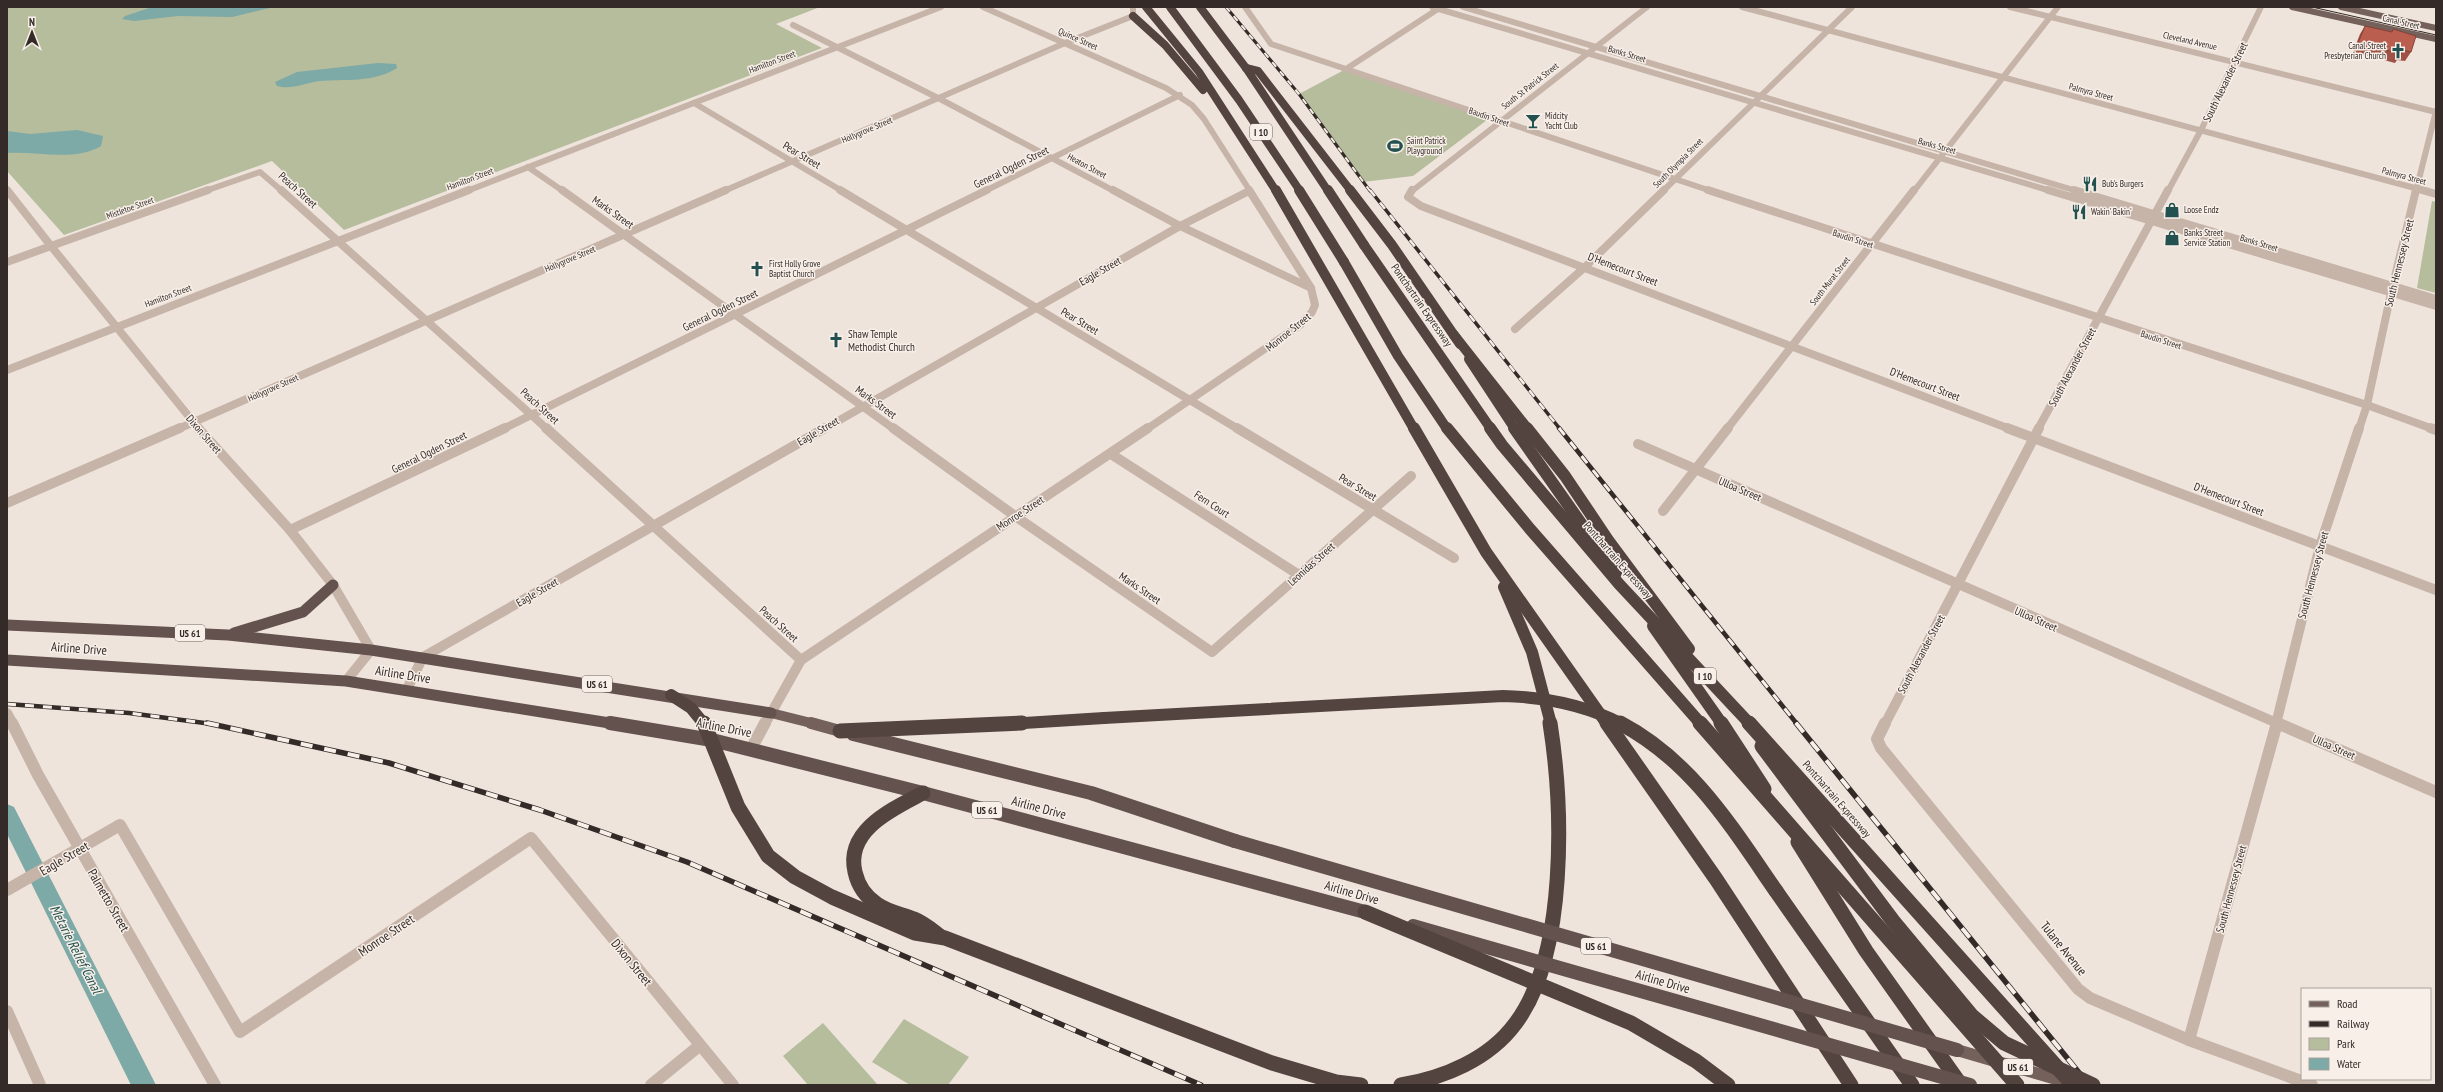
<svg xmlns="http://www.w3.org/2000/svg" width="2443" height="1092" font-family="'PT Sans Narrow',sans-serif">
	<rect width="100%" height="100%" fill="#efe4dc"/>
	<!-- green -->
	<g fill="#b5bd9d">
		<path d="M7 7H820L776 24 822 48 344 230 272 161 64 235 7 171Z"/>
		<path d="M1346 69 1491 117 1413 176 1363 182 1299 94Z"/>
		<path d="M2432 201 2436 202V293L2417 288Z"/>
		<path d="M904 1019 969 1057 948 1085H910L872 1062Z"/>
		<path d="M823 1023 878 1085H808L783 1056Z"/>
	</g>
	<!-- water -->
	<g fill="#7da9a7">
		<path d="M152 7H274L232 17 178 16 134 21 122 19 125 16Z"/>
		<path d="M378 63 396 64 397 68C374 83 345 79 319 81 304 83 292 90 277 86L275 82 297 72Z"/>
		<path d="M77 130 103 136 101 146C74 162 38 151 7 153V131L30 134Z"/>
	</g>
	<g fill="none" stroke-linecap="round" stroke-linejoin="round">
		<!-- canal -->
		<path fill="#7da9a7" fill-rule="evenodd" d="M7 804 14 807 156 1085H131L7 834Z"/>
		<!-- minor-far3 -->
		<g stroke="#c6b4a9" stroke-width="6">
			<path d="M983 7 1166 88 1192 105 1204 119 1250 191"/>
			<path d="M1245 7 1271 44 1711 191"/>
			<path d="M1432 7 2051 191"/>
			<path d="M1463 7 2077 191"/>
			<path d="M1742 7 2426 191"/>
			<path d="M2010 7 2436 112"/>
			<path d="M793 25 940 99 1114 191"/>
			<path d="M1346 69 1441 7"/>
			<path d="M694 103 842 191"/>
			<path d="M528 167 563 191"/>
			<path d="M7 190 8 191"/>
			<path d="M205 191 260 172 282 191"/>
			<path d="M467 191 941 7"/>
			<path d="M724 191 1065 43 1133 16"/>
			<path d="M985 191 1180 95"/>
			<path d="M1412 191 1647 7"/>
			<path d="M1663 191 1852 7"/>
			<path d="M1914 191 2058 7"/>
			<path d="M2168 191 2201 130 2261 7"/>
			<path d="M2416 191 2436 111"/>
		</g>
		<!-- minor-far2 -->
		<g stroke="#c6b4a9" stroke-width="8">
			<path d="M7 190 51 246 208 190"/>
			<path d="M281 190 547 429"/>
			<path d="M562 190 894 429"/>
			<path d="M840 190 1238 429"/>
			<path d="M1113 190 1180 226 1311 288"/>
			<path d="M1412 190 1408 197 1421 206 2010 429"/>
			<path d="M1708 190 2367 405 2433 429"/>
			<path d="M2048 190 2436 306"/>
			<path d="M2074 190 2436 299"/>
			<path d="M2422 190 2436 194"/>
			<path d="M1515 329 1585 267 1664 190"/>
			<path d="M7 370 469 190"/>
			<path d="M178 429 726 190"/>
			<path d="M503 429 987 190"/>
			<path d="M824 429 1180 226 1249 191"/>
			<path d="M1147 429 1300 325 1312 312 1315 305 1311 288 1249 190"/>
			<path d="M1727 429 1914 190"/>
			<path d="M2038 429 2168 190"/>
			<path d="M2359 429 2367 405 2391 293 2416 190"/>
		</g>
		<!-- minor-far1 -->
		<g stroke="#c6b4a9" stroke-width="10">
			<path d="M546 428 801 660"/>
			<path d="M893 428 1015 516 1212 652 1411 476"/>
			<path d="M1237 428 1454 558"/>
			<path d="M2007 428 2436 590"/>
			<path d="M2430 428 2436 430"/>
			<path d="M1638 444 2279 724"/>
			<path d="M1111 454 1299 575"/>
			<path d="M7 503 180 428"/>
			<path d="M1663 511 1728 428"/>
			<path d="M290 530 505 428"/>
			<path d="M406 691 423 657 825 428"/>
			<path d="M765 724 801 660 1148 428"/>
			<path d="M1885 724 2039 428"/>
			<path d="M2276 724 2320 546 2359 428"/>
		</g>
		<!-- minor -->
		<g stroke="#c6b4a9" stroke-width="12">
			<path d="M1885 723 1877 739 1881 748 2078 989 2090 998 2189 1040 2312 1085"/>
			<path d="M2277 723 2436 792"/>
			<path d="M751 749 765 723"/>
			<path d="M7 890 120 825 240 1032 531 838 733 1085"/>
			<path d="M2189 1040 2277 723"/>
			<path d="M651 1085 699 1046"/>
		</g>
		<!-- tertiary-far3 -->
		<path stroke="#c6b4a9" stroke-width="6" d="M1133 7V16"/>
		<!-- tertiary-far2 -->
		<path stroke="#c6b4a9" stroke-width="8" d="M7 262 51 246 199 429"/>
		<!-- tertiary-far1 -->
		<path stroke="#c6b4a9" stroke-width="10" d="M198 428 290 530 333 585 371 650 346 681"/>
		<!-- tertiary -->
		<path stroke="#c6b4a9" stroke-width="12" d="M7 1011 40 1085"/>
		<!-- primary-far2 -->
		<g stroke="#74615b" stroke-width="6">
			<path d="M2292 7 2436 39"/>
			<path d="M2341 7 2436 28"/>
		</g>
		<!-- primary-far1 -->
		<path stroke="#74615b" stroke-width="10" d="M771 713 815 724"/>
		<!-- primary -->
		<g stroke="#74615b" stroke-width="12">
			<path d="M811 723 840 731"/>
			<path d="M1957 1050 2070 1083"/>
		</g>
		<!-- trunk-far1 -->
		<g stroke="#64524e" stroke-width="11">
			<path d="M7 625 228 635 371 650 771 713"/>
			<path d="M234 633 303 612 333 585"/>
			<path d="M7 660 346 681 616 724"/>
		</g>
		<!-- trunk -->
		<g stroke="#64524e" stroke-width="14">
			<path d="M610 723 712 740 923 793 1365 912"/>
			<path d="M853 734 1091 793 1235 841"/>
		</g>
		<!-- motorway-far3 -->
		<g stroke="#544440" stroke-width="8">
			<path d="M1146 7 1199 72 1276 191"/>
			<path d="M1170 7 1239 100 1300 191"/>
			<path d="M1200 7 1246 68 1328 191"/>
			<path d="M1133 16 1165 45 1203 90"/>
			<path d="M1246 68 1258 71 1351 191"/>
		</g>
		<!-- motorway-far2 -->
		<g stroke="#544440" stroke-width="10">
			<path d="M1276 190 1414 429"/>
			<path d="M1299 190 1344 262"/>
			<path d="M1328 190 1364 245"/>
			<path d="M1350 190 1392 245 1460 344"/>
			<path d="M1469 359 1515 429"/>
		</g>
		<!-- motorway-far1 -->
		<g stroke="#544440" stroke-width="12">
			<path d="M1414 428 1486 552 1607 724"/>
			<path d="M1514 428 1616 573"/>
			<path d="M1504 587 1532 652 1551 724"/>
			<path d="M1653 626 1722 724"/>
			<path d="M671 695 691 708 704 724"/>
			<path d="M1007 724 1104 718"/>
		</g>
		<!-- motorway -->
		<g stroke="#544440" stroke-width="15">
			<path d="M704 723 738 807 768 856 795 877 832 897 915 933 945 938 1272 1063 1336 1082 1361 1085"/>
			<path d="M1607 723 1716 879 1851 1085"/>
			<path d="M1721 723 1764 789"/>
			<path d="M840 731 1022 723"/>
			<path d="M923 793C893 809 845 830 855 872 858 885 866 897 877 904 888 912 902 914 914 919 924 923 932 930 940 936"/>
			<path d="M1798 842 1866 951 1961 1085"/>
			<path d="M1776 891 1912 1085"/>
			<path d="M1401 1085C1444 1078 1489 1059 1515 1024 1568 954 1563 806 1550 723"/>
		</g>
		<!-- tram -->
		<path stroke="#342b28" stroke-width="1" d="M2312 7 2436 35"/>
		<defs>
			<path id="rail-far3" d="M1226 7 1299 94 1370 191"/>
			<path id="rail-far2" d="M1370 190 1560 429"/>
			<g id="rail-far1">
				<path d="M1559 428 1797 724"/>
				<path d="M7 704 129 713 212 724"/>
			</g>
			<g id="rail">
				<path d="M207 723 389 763 540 810 687 862 1201 1085"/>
				<path d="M1796 723 2089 1085"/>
			</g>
		</defs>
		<!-- rail-far3 casing -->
		<use href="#rail-far3" stroke="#342b28" stroke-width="3"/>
		<!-- rail-far2 casing -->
		<use href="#rail-far2" stroke="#342b28" stroke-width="3.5"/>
		<!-- rail-far1 casing -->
		<use href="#rail-far1" stroke="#342b28" stroke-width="4.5"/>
		<!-- rail casing -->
		<use href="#rail" stroke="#342b28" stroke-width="5.5"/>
		<!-- rail-far3 -->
		<use href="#rail-far3" stroke="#f7efe8" stroke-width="2" stroke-dasharray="6" stroke-linecap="butt"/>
		<!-- rail-far2 -->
		<use href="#rail-far2" stroke="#f7efe8" stroke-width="2.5" stroke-dasharray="8" stroke-linecap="butt"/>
		<!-- rail-far1 -->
		<use href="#rail-far1" stroke="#f7efe8" stroke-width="3" stroke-dasharray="9" stroke-linecap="butt"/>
		<!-- rail -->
		<use href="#rail" stroke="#f7efe8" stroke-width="4" stroke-dasharray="12" stroke-linecap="butt"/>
		<!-- tertiary-bridge-far1 -->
		<path stroke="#c6b4a9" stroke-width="10" d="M7 713 13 724"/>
		<!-- tertiary-bridge -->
		<path stroke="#c6b4a9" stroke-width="12" d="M12 723 38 775 215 1085"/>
		<!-- trunk-bridge -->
		<g stroke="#64524e" stroke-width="14">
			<path d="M1235 841 1957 1050"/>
			<path d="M1413 926 1970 1085"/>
		</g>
		<!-- motorway-bridge-far2 -->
		<g stroke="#544440" stroke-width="10">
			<path d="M1364 245 1491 429"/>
			<path d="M1344 262 1398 356 1447 429"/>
			<path d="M1454 335 1528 429"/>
		</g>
		<!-- motorway-bridge-far1 -->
		<g stroke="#544440" stroke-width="12">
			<path d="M1447 428 1530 529 1701 724"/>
			<path d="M1490 428 1502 445 1619 584 1750 724"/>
			<path d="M1527 428 1565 476 1608 540 1689 649"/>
			<path d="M1104 718 1503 696C1545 697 1585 705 1622 724"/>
		</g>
		<!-- motorway-bridge -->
		<g stroke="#544440" stroke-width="15">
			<path d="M1620 723C1692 761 1731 826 1776 891"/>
			<path d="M1700 723 2017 1085"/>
			<path d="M1749 723 2073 1085"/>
			<path d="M1762 746 1893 921 1972 1016 2004 1043 2093 1085"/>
			<path d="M1365 912 1631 1023 1696 1061 1728 1085"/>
		</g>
	</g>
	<!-- wall -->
	<path fill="#a05244" d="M2365 26 2392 31 2393 29 2411 52 2405 61 2397 60 2395 63 2353 52 2360 34Z"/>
	<!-- building -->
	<path fill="#ba5f4f" stroke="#824237" d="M2365 26 2392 32 2393 29 2416 36 2411 52 2402 50 2401 54 2358 43Z"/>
	<!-- icons -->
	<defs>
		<symbol id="church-bare" viewBox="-9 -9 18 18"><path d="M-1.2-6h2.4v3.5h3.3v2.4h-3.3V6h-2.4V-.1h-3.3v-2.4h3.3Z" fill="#225150" stroke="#f7efe8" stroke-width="2.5" paint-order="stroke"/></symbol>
		<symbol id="bar-bare" viewBox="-9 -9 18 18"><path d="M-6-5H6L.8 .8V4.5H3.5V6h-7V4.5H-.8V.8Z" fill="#225150" stroke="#f7efe8" stroke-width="2.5" paint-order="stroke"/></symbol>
		<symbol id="stadium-bare" viewBox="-9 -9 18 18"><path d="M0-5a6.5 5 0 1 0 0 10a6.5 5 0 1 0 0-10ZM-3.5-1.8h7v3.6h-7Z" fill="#225150" stroke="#f7efe8" stroke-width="2.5" paint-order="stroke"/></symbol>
		<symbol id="restaurant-bare" viewBox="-9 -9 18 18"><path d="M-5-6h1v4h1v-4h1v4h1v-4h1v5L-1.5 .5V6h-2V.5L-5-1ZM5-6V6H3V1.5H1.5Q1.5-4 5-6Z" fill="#225150" stroke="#f7efe8" stroke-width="2.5" paint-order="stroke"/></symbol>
		<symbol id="shop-bare" viewBox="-9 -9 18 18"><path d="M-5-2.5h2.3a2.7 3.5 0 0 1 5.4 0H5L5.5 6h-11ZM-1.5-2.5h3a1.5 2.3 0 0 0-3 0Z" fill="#225150" stroke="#f7efe8" stroke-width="2.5" paint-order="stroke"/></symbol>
	</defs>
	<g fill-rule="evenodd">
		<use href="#church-bare" x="2387" y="40" width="22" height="22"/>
		<use href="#bar-bare" x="1522" y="110" width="22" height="22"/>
		<use href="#stadium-bare" x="1384" y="135" width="22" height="22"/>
		<use href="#restaurant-bare" x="2079" y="173" width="22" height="22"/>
		<use href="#shop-bare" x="2161" y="199" width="22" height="22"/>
		<use href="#restaurant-bare" x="2068" y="201" width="22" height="22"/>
		<use href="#shop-bare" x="2161" y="227" width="22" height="22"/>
		<use href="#church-bare" x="746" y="258" width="22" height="22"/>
		<use href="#church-bare" x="825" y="329" width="22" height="22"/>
	</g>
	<g text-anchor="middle" stroke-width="3" stroke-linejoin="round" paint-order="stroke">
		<!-- far-street labels -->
		<g font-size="9" fill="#342b28" stroke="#f7efe8">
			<text transform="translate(2401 22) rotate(13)" y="3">Canal Street</text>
			<text transform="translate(1078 39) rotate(24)" y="3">Quince Street</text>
			<text transform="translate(2190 41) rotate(13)" y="3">Cleveland Avenue</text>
			<text transform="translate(1627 54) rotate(17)" y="3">Banks Street</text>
			<text transform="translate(772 62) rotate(-21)" y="3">Hamilton Street</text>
			<text transform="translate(1530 86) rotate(-38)" y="3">South St Patrick Street</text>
			<text transform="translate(2091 92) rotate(15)" y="3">Palmyra Street</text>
			<text transform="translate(1489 117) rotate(19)" y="3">Baudin Street</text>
			<text transform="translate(867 130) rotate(-23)" y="3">Hollygrove Street</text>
			<text transform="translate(1937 146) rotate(16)" y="3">Banks Street</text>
			<text transform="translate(1678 163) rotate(-45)" y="3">South Olympia Street</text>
			<text transform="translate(1087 166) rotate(28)" y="3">Heaton Street</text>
			<text transform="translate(2404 176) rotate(15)" y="3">Palmyra Street</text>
			<text transform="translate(470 179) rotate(-21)" y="3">Hamilton Street</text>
			<text transform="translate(130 208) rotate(-20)" y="3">Mistletoe Street</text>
			<text transform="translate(1853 239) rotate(18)" y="3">Baudin Street</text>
			<text transform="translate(2259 243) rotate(17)" y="3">Banks Street</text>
			<text transform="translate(570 259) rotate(-23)" y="3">Hollygrove Street</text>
			<text transform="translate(1830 281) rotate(-52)" y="3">South Murat Street</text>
			<text transform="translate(168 296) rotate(-21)" y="3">Hamilton Street</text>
			<text transform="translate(2161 340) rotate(18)" y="3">Baudin Street</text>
			<text transform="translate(273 388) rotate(-24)" y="3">Hollygrove Street</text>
		</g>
		<!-- far-poi labels -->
		<g font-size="9" fill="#342b28" stroke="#f7efe8" text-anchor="start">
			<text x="2386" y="49" text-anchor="end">Canal Street<tspan x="2386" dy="10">Presbyterian Church</tspan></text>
			<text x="1545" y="119">Midcity<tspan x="1545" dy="10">Yacht Club</tspan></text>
			<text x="1407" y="144">Saint Patrick<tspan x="1407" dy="10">Playground</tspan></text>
			<text x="2102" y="187">Bub's Burgers</text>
			<text x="2184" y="213">Loose Endz</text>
			<text x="2091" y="215">Wakin' Bakin'</text>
			<text x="2184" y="236">Banks Street<tspan x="2184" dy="10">Service Station</tspan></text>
			<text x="769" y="267">First Holly Grove<tspan x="769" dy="10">Baptist Church</tspan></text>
		</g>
		<!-- shield labels -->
		<g fill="#f7efe8" stroke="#6e6662" stroke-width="1">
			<rect x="1250" y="124" width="22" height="16" rx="3"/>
			<rect x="175" y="625" width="30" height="16" rx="3"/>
			<rect x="1694" y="668" width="22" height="16" rx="3"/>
			<rect x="582" y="676" width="30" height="16" rx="3"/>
			<rect x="972" y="802" width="30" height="16" rx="3"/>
			<rect x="1581" y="938" width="30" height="16" rx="3"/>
			<rect x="2003" y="1059" width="30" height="16" rx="3"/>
		</g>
		<g font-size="10" font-weight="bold" fill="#342b28">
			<text x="1261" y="136">I 10</text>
			<text x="190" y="637">US 61</text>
			<text x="1705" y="680">I 10</text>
			<text x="597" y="688">US 61</text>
			<text x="987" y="814">US 61</text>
			<text x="1596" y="950">US 61</text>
			<text x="2018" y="1071">US 61</text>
		</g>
		<!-- street labels -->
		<g font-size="11" fill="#342b28" stroke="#f7efe8">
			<text transform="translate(2225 82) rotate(-64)" y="4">South Alexander Street</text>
			<text transform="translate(802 155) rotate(31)" y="4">Pear Street</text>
			<text transform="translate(1011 167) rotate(-26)" y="4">General Ogden Street</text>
			<text transform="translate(298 190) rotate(42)" y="4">Peach Street</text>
			<text transform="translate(613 212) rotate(35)" y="4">Marks Street</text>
			<text transform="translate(2399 263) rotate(-76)" y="4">South Hennessey Street</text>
			<text transform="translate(1623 269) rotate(21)" y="4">D'Hemecourt Street</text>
			<text transform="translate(1100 271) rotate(-30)" y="4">Eagle Street</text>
			<text transform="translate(1422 305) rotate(55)" y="4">Pontchartrain Expressway</text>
			<text transform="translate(720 310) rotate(-26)" y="4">General Ogden Street</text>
			<text transform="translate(1080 321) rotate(31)" y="4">Pear Street</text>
			<text transform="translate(1288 332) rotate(-39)" y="4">Monroe Street</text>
			<text transform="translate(2072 367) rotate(-62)" y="4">South Alexander Street</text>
			<text transform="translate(1925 384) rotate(21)" y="4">D'Hemecourt Street</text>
			<text transform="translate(876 402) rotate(36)" y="4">Marks Street</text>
			<text transform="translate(540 406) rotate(42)" y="4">Peach Street</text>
			<text transform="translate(818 431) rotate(-30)" y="4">Eagle Street</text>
			<text transform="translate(204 434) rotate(49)" y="4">Dixon Street</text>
			<text transform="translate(429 452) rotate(-26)" y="4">General Ogden Street</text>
			<text transform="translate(1358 487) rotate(31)" y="4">Pear Street</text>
			<text transform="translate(1740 489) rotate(23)" y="4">Ulloa Street</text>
			<text transform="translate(2229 499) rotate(21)" y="4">D'Hemecourt Street</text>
			<text transform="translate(1212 504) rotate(33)" y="4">Fern Court</text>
			<text transform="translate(1020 513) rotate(-33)" y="4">Monroe Street</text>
			<text transform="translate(1618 560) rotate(49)" y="4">Pontchartrain Expressway</text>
			<text transform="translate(1311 564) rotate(-42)" y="4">Leonidas Street</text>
			<text transform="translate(2313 575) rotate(-75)" y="4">South Hennessey Street</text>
			<text transform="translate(1140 588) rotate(34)" y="4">Marks Street</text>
			<text transform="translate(537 592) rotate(-30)" y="4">Eagle Street</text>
			<text transform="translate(2036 619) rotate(24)" y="4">Ulloa Street</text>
			<text transform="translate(779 624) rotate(42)" y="4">Peach Street</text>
			<text transform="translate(1921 654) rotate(-62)" y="4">South Alexander Street</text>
			<text transform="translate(2334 747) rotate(24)" y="4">Ulloa Street</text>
			<text transform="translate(1837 799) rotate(49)" y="4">Pontchartrain Expressway</text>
			<text transform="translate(2231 889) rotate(-75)" y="4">South Hennessey Street</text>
		</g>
		<!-- poi labels -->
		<g font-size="11" fill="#342b28" stroke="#f7efe8" text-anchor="start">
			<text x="848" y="338">Shaw Temple<tspan x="848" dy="13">Methodist Church</tspan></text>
		</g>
		<!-- near-street labels -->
		<g font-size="13" fill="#342b28" stroke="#f7efe8">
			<text transform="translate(79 648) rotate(4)" y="5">Airline Drive</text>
			<text transform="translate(403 674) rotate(9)" y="5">Airline Drive</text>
			<text transform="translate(724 727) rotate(11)" y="5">Airline Drive</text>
			<text transform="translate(1039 807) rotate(15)" y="5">Airline Drive</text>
			<text transform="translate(64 858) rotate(-30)" y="5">Eagle Street</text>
			<text transform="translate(1352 892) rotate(16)" y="5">Airline Drive</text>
			<text transform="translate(109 900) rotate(60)" y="5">Palmetto Street</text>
			<text transform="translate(386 935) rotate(-34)" y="5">Monroe Street</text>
			<text transform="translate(2064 948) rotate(51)" y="5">Tulane Avenue</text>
			<text transform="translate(632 962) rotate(51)" y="5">Dixon Street</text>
			<text transform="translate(1663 981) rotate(16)" y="5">Airline Drive</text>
		</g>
		<!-- near-water labels -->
		<g font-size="14" font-style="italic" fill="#225150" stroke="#f7efe8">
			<text transform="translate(76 949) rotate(63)" y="5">Metarie Relief Canal</text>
		</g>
	</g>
	<!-- border -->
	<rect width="2443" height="1092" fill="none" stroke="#342b28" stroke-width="16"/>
	<!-- legend -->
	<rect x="2301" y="988" width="130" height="92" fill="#f7efe8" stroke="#a9a19b"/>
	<rect x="2309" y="1001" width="20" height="6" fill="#74615b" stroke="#a9a19b"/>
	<text x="2337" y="1008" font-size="12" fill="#342b28">Road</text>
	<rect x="2309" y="1021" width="20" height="6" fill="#342b28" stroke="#a9a19b"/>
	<text x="2337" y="1028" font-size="12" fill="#342b28">Railway</text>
	<rect x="2309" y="1038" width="20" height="12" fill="#b5bd9d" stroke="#a9a19b"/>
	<text x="2337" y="1048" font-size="12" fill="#342b28">Park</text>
	<rect x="2309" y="1058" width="20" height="12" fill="#7da9a7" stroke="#a9a19b"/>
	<text x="2337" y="1068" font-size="12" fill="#342b28">Water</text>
	<!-- north arrow -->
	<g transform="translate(32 32)" stroke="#f7efe8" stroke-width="3" paint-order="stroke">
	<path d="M0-3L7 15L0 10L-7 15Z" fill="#342b28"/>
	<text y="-6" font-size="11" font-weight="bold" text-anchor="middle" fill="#342b28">N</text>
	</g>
</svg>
